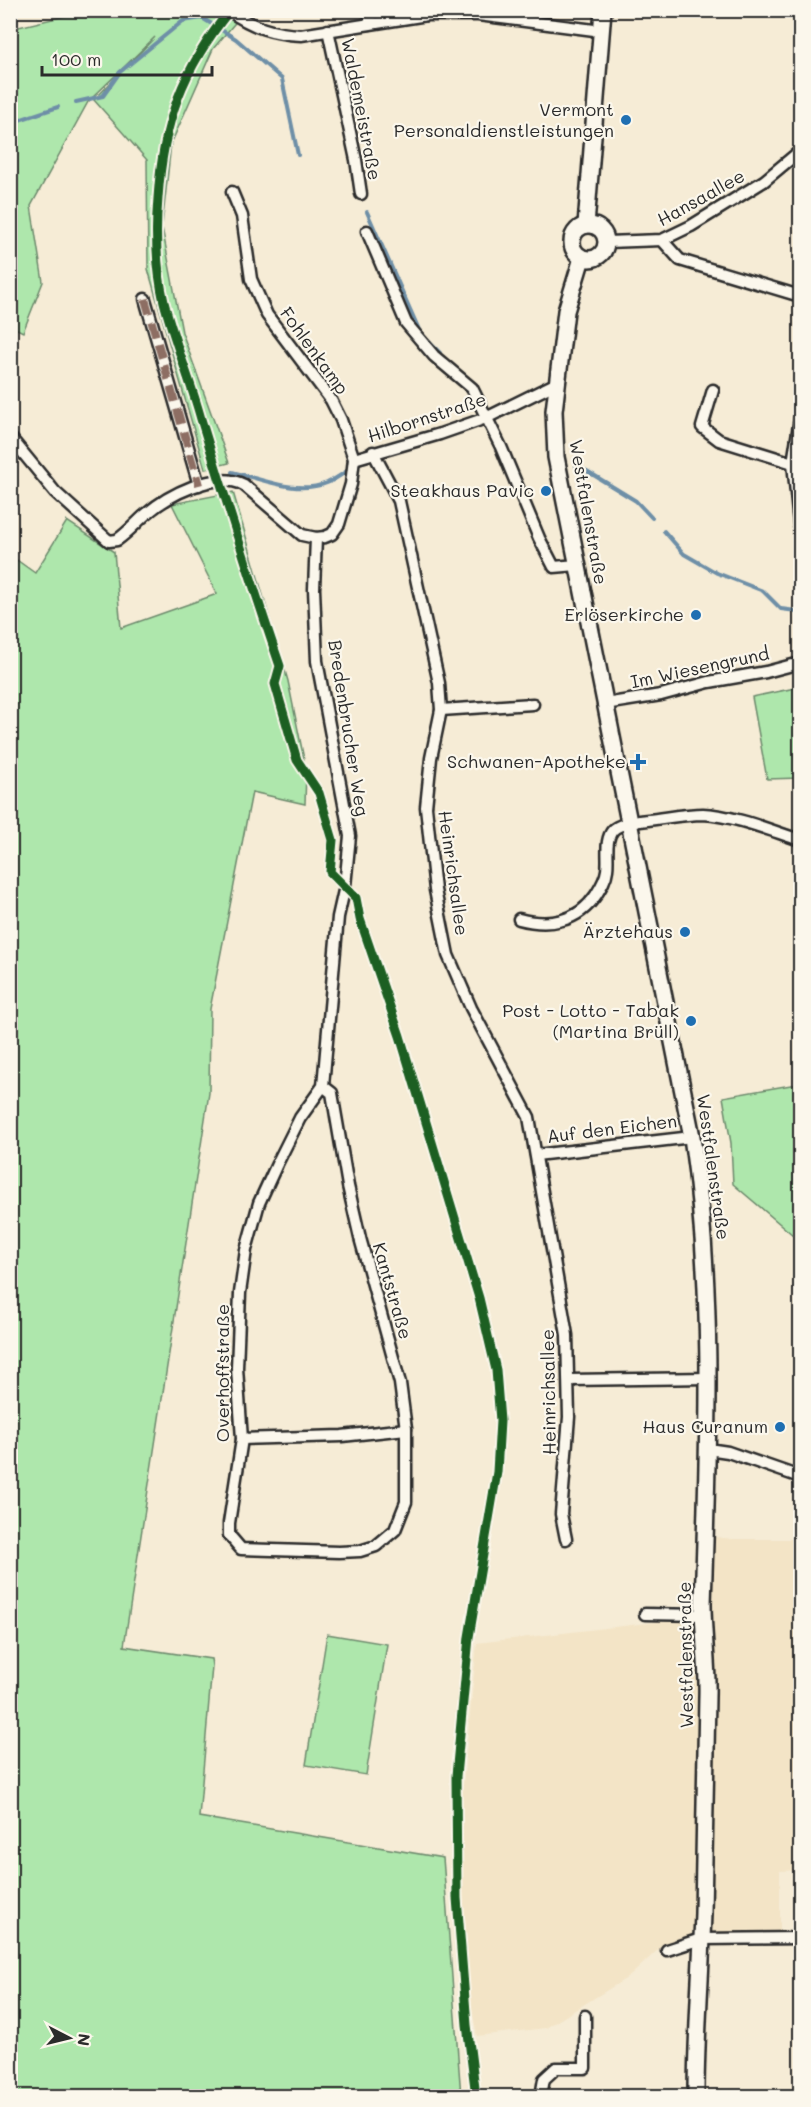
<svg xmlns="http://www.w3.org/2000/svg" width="811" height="2107" font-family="Mali,sans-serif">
	<rect width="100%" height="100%" fill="#f6ecd6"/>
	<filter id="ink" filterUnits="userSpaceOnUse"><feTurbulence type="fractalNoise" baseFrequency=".0167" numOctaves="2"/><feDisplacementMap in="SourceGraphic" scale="12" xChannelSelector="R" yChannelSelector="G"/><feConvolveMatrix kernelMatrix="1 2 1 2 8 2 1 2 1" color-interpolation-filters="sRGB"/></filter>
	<g filter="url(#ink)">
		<!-- built -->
		<path fill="#f3e4c6" d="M707 1536 732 1539H800L798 1620 800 1621V1870L780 1871V1935L703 1933 664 1944 630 1976 546 2028 477 2036 471 2005 463 1892 462 1796 477 1643 691 1618Z"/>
		<!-- green -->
		<g fill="#aee7ac" stroke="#6c896c" stroke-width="1.5">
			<path d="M86 11H181L177 15 204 20 212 11H245L213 49 171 144 162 227 182 332 229 463 205 469 148 269 147 160 94 100 155 37 88 102 31 206 43 282 23 332 11 326 10 29Z"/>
			<path d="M233 492 288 681 306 769 305 804 252 792 210 1009 209 1093 124 1646 211 1659 212 1666 199 1817 443 1858 461 2096H11V556L35 573 67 521 114 552 121 628 217 594 172 504Z"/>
			<path d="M800 687V778L767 779 752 697Z"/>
			<path d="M791 1085H800V1241L733 1184 731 1143 723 1097Z"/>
			<path d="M327 1634 387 1644 366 1775 306 1765Z"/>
		</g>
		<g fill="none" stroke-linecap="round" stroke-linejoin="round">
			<!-- stream -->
			<g stroke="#6e8fa7" stroke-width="4">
				<path d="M76 102 103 96 120 72 183 21 202 18 236 39 282 79 298 155"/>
				<path d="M10 123 58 107"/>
				<path d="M367 212 420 332"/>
				<path d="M424 337 440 353"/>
				<path d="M576 466 587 471 636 501 652 518"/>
				<path d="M232 472C262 479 296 495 327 483 334 480 341 475 347 471"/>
				<path d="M664 531 684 554 717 573 763 591 781 609 796 611 800 615"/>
			</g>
			<defs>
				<g id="street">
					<path d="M228 10C252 27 273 34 301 35L427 15H478L602 31"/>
					<path d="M369 24 371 10"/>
					<path d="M328 30 356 160 361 194"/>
					<path d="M367 231 406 323 434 356 472 388 501 447 539 538 554 567 577 565"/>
					<path d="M662 240 680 260 800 296"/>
					<path d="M607 242 662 240 691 226 764 181 800 151"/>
					<path d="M145 299 199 485"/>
					<path d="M713 390 702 427 719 440 793 463"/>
					<path d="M800 418 793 463 800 534"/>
					<path d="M10 437 55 492 109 541 117 540C127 533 136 523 145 515 168 495 215 470 244 485L302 535 316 538 325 537 332 534 339 524 351 484 354 459 341 420 331 400 267 315 251 279 242 216 232 192"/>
					<path d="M373 452 399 501 439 683 441 710 431 758 426 807 435 890 448 955 471 1008 529 1117 567 1335 569 1417 561 1514 566 1539"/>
					<path d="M354 459 440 434 486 418 557 383"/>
					<path d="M316 538 314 589 317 661 350 836 345 886 338 917 323 1086 300 1118 277 1164 259 1203 246 1250 240 1293 237 1368 242 1439 229 1523V1535L241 1549 339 1552 360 1551 376 1546 395 1530 406 1502V1429L400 1383 360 1238 348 1186 332 1093 323 1086"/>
					<path d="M605 704 661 695 709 682 766 672 800 663"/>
					<path d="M441 710 533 704"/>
					<path d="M519 919C549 927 578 922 596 895 601 887 606 879 607 870 609 858 604 840 613 830 620 823 638 821 648 820 666 818 685 814 703 814 736 816 769 830 800 840"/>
					<path d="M536 1155 692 1137"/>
					<path d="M569 1380 709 1378"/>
					<path d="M242 1439 342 1436 406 1429"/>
					<path d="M708 1449 728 1452 800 1477"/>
					<path d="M645 1614 703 1615"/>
					<path d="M667 1950 701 1939 800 1938"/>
					<path d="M541 2096 544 2079 556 2068H585V2016"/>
				</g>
				<g id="secondary">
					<circle cx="589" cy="242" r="17"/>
					<path d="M586 225 603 10"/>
					<path d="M582 258 566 311 554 411 556 457 692 1137C715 1292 708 1449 703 1604 703 1635 708 1666 707 1696 705 1768 705 1841 703 1913 701 1974 696 2035 696 2096"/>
				</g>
			</defs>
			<!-- street casing -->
			<use href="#street" stroke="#2b2b2b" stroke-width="15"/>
			<!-- secondary casing -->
			<use href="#secondary" stroke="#2b2b2b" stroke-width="20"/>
			<!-- street -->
			<use href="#street" stroke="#fbf7ec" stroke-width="10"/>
			<!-- secondary -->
			<use href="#secondary" stroke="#fbf7ec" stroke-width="15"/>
			<!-- quiet -->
			<path stroke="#8d6e63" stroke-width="8" stroke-dasharray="15 8" stroke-linecap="butt" d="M145 299 199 485"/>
			<defs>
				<path id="cycleway" d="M230 10C182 70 163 122 158 198 155 233 156 267 164 302 174 341 190 379 201 419 226 501 252 584 280 666L275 684 297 760 319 793 333 840 330 872 356 898 360 919 400 1036 479 1298 496 1370 500 1421 497 1472 469 1637 456 1776 457 1898 467 2025 476 2096"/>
			</defs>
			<!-- cycleway casing -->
			<use href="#cycleway" stroke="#fbf7ec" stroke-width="13"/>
			<!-- cycleway -->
			<use href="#cycleway" stroke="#1b5e20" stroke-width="9"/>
		</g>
	</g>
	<!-- markers -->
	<g fill="#1f6fb2" stroke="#fbf7ec" stroke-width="2">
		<circle cx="626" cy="120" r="6"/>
		<circle cx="546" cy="491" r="6"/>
		<circle cx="696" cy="615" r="6"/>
		<path d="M635 753h6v6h6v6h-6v6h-6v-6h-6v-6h6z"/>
		<circle cx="685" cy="932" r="6"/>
		<circle cx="691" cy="1021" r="6"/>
		<circle cx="780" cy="1427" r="6"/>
	</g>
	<g text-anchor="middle" stroke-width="4.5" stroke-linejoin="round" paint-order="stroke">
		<!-- street labels -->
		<g font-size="18" fill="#2b2b2b" stroke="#fbf7ec">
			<text transform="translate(361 109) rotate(79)" y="6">Waldemeistraße</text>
			<text transform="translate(701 198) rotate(-29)" y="6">Hansaallee</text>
			<text transform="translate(314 351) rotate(54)" y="6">Fohlenkamp</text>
			<text transform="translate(427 418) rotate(-18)" y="6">Hilbornstraße</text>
			<text transform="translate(588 512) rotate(80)" y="6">Westfalenstraße</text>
			<text transform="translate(700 668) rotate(-12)" y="6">Im Wiesengrund</text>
			<text transform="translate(348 728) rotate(81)" y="6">Bredenbrucher Weg</text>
			<text transform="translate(453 873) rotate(82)" y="6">Heinrichsallee</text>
			<text transform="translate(612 1129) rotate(-7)" y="6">Auf den Eichen</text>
			<text transform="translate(713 1167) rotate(82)" y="6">Westfalenstraße</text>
			<text transform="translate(392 1291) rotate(74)" y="6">Kantstraße</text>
			<text transform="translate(223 1373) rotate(-90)" y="6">Overhoffstraße</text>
			<text transform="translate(549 1392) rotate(-91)" y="6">Heinrichsallee</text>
			<text transform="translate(686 1655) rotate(-91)" y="6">Westfalenstraße</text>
		</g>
		<!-- poi labels -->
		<g font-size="18" fill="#2b2b2b" stroke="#fbf7ec" text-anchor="end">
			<text x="614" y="116">Vermont<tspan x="614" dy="21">Personaldienstleistungen</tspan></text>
			<text x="534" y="497">Steakhaus Pavic</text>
			<text x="684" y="621">Erlöserkirche</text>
			<text x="626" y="768">Schwanen-Apotheke</text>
			<text x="673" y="938">Ärztehaus</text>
			<text x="679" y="1017">Post - Lotto - Tabak<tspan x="679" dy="21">(Martina Brüll)</tspan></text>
			<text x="768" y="1433">Haus Curanum</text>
		</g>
	</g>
	<!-- margin -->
	<rect width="811" height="2107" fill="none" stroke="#fbf7ec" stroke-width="36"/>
	<rect x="18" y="18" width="775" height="2071" fill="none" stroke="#2b2b2b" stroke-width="2" filter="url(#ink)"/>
	<!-- north arrow -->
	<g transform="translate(69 2038) rotate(97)" stroke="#fbf7ec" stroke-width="4.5" paint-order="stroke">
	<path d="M0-4.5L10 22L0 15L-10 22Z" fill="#2b2b2b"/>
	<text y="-9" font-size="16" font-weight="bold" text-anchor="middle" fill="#2b2b2b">N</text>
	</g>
	<!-- scale -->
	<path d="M42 66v9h170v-9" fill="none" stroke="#2b2b2b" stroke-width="3"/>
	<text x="51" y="66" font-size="18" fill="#2b2b2b" stroke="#fbf7ec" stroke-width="4.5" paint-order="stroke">100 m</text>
</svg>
